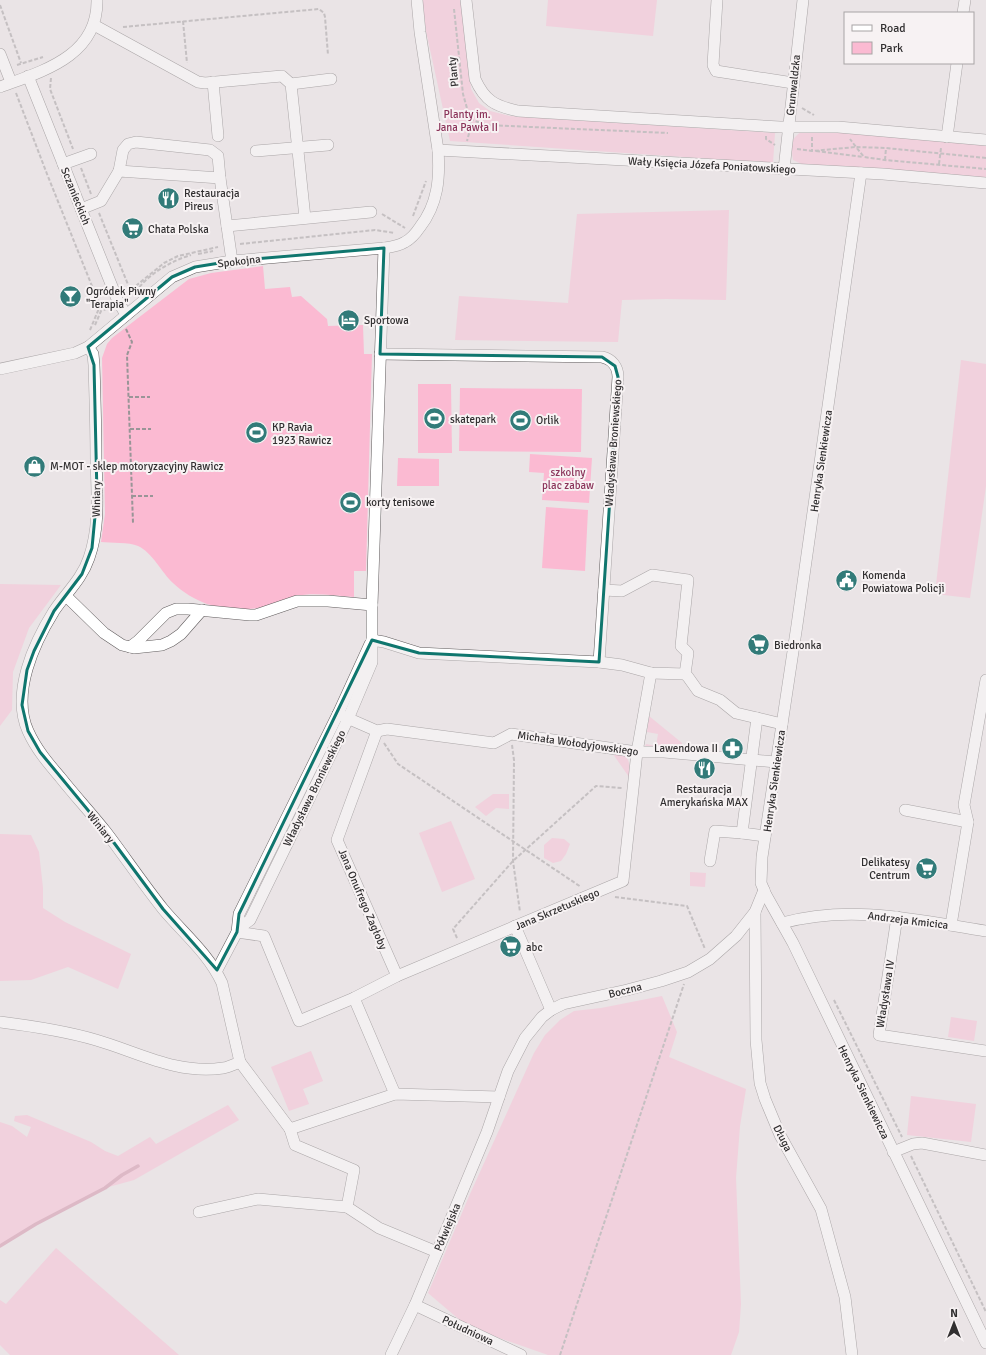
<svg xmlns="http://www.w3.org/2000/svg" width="986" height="1355" font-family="Signika,sans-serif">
	<rect width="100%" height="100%" fill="#eae4e6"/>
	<!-- green -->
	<g fill="#fbbad2">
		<path d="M422 0H462L471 89 479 103 490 111 510 116 775 133 773 163 450 141 426 31Z"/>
		<path d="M548 0H657L653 36 546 26Z"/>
		<path d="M801 132 858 133 986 145V179L804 165 793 160C792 148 789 140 801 132Z"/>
		<path d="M729 210 726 300 666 299 622 300 618 342 455 340 459 296 568 303 577 214Z"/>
		<path d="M263 266 265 289 290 287 292 297 301 296 327 319 328 326 363 325 364 354H372L366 571H354V597C335 596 314 592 296 596 283 599 271 606 258 608 242 611 223 609 207 604 196 600 182 592 173 583 162 573 152 552 138 546 129 542 111 543 101 542L105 514 102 358 107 344 112 338 189 279 211 273Z"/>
		<path d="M961 360 986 364V486L970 598 935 594Z"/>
		<path d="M418 384H451L452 453H418Z"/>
		<path d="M460 388 582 389 581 452 459 451Z"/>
		<path d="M530 454 592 458 589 503 542 500 544 473 529 472Z"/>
		<path d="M398 458 439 459V486H397Z"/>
		<path d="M546 507 588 510 585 571 542 568Z"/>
		<path d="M0 584 61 585 29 628 13 672 12 710 0 726Z"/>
		<path d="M649 716 682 743V746L673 745 671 747H645L646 744 656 746 658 734 647 732Z"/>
		<path d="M613 754C616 754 621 754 623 755 631 758 630 771 629 777Z"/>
		<path d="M493 794H509V809L496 808 486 816 475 807Z"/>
		<path d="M451 821 475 879 442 892 419 833Z"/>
		<path d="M0 834 31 835 39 852 43 888V908L65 922 131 954 118 989 68 967 31 980 0 981Z"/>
		<path d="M552 838 564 839 570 844 566 854 561 861 553 863 544 858V845Z"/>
		<path d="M690 872 706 873 705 887 690 886Z"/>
		<path d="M662 996 677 1032 669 1057 746 1089 740 1126 736 1178 741 1304 739 1332 731 1355H548L468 1327 428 1293 470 1194 534 1053 545 1035 560 1020 574 1011 601 1008Z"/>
		<path d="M951 1017 977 1021 974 1041 948 1037Z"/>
		<path d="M311 1051 323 1081 303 1089 309 1104 289 1111 271 1067Z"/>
		<path d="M911 1096 976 1104 971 1142 907 1135Z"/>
		<path d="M228 1105 239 1120 134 1180 105 1188 36 1224 0 1246V1122L12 1126 27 1137 31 1127 14 1121 15 1116 27 1115 91 1142 105 1151 118 1156 150 1137 156 1144Z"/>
		<path d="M56 1248 179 1355H10L0 1345V1300L6 1304Z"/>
	</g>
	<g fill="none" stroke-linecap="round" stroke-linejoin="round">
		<!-- stream -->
		<path stroke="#ce85a1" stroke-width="3.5" d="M0 1246 36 1224 105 1188 122 1175 138 1166"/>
		<defs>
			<g id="minor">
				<path d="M466 0 475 79C485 101 495 106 518 111L780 127H838L986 140"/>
				<path d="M717 0 713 65 716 71 793 83"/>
				<path d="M963 13 965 0"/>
				<path d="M94 25 198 82 205 83 282 76 291 84 305 218"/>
				<path d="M0 54 11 82"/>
				<path d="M28 76 117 299 126 315"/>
				<path d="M213 82 218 136"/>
				<path d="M291 84 331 79"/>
				<path d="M0 87C43 71 98 56 97 0"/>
				<path d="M947 137 957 63"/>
				<path d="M438 150 883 174 986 183"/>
				<path d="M256 151 328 145"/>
				<path d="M63 164 91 154"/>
				<path d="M784 169 803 0"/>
				<path d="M119 171 123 150 128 144 136 142 210 150 218 156 220 178"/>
				<path d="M861 173 797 625 762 857 761 883 766 895 793 943 986 1343"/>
				<path d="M81 209 101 201 119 171 220 178 232 261"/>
				<path d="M227 226 371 212"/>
				<path d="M88 347 93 354 94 365C95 396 96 428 96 460 97 493 100 527 89 558 82 579 66 593 54 611 34 643 11 693 28 731 36 749 48 763 60 777 75 796 91 813 106 832 125 857 143 884 163 909 183 933 208 953 222 983L240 1062 290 1129 395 1094 499 1097"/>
				<path d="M380 354 602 357C612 359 618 367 618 377L599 662"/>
				<path d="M0 369 75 353 88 347 172 277 195 267 232 261 384 248C391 247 399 246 405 242 411 239 416 233 420 227 438 204 440 178 438 150L420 32 417 0"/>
				<path d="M604 590 622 591 652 575 688 580 681 646 688 653 685 674"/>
				<path d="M66 596 104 633 122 645 134 648 162 645 171 641 181 634 202 610"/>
				<path d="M372 640 384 642 419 653 599 662 622 665 651 673 685 674 688 677 698 691 720 700 736 713 782 724"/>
				<path d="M130 647 138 641 166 613 176 609H188L250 615H256L297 601H328L372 605"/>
				<path d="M338 714 377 731 387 729 494 743 511 734 637 752H664L776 762"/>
				<path d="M757 718 742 833 765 836"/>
				<path d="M377 731 337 840 397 976"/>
				<path d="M905 810 968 822"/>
				<path d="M710 861 715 831 742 833"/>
				<path d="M755 912 756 1040 760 1083 765 1099 780 1135 821 1209 845 1297 852 1355"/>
				<path d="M897 917 879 1035 986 1051"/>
				<path d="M782 923C852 904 916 920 986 931"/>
				<path d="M951 925 968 822 964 805 986 680"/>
				<path d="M515 926 551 1010"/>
				<path d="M238 929 250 920 348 719 372 662V605L384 248"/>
				<path d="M237 932 264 936 299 1021 354 998 397 976 623 881 637 752 651 673"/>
				<path d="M217 970 237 932 239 914 338 714 370 644"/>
				<path d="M354 998 395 1094"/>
				<path d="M0 1022C32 1026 65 1031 96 1040 138 1052 177 1075 223 1068 229 1067 235 1064 240 1062"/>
				<path d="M290 1129 295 1145 354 1170 347 1207 379 1228 437 1252"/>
				<path d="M893 1152 913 1144 922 1143 986 1155"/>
				<path d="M199 1212 258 1199 347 1207"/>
				<path d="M415 1305 521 1355"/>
				<path d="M391 1355 415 1305 487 1132 508 1071 525 1038 542 1017 551 1010 563 1004 627 990 661 981 688 972 710 959 736 936 755 912 764 890"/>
			</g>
		</defs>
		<!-- minor casing -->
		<use href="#minor" stroke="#605c5d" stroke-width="12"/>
		<!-- path -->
		<g stroke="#999597" stroke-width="2" stroke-dasharray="4 2" stroke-linecap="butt">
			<path d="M0 5 21 63"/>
			<path d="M454 9 463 94 470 119 471 126 467 141"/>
			<path d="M183 21 187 63"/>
			<path d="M123 27 319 9 324 13 325 17 328 55"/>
			<path d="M17 65 43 57"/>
			<path d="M51 78 50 89 73 149"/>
			<path d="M16 93 47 174 100 306"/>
			<path d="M802 108 814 115"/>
			<path d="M470 119 486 125 668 133"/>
			<path d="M766 136V139L775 145"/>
			<path d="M812 137V151"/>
			<path d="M797 149 812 151 856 147 850 139"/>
			<path d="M816 151 863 157"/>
			<path d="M986 158 886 148 856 147 864 157 885 160 986 169"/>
			<path d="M885 160 886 148"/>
			<path d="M939 164 941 148"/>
			<path d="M81 168 91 194"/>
			<path d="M99 213 131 292"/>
			<path d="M382 214 405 228"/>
			<path d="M413 216 426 181"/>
			<path d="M240 244 375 230 395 233"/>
			<path d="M198 254 213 251"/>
			<path d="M136 292C146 275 173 260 191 255"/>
			<path d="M128 295 137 285 164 263 178 256 218 247"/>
			<path d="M95 325 101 311 109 308"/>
			<path d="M126 329 132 342 127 355 133 523"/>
			<path d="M90 330 100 306 107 303"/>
			<path d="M129 397H150"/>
			<path d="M130 429H151"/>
			<path d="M131 466H152"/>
			<path d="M132 496H153"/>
			<path d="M384 743 398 764 581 887"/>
			<path d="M512 745 514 760 513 861 520 912"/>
			<path d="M615 897 687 906 705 949"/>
			<path d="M457 938 453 929 513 861 596 786 622 788"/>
			<path d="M834 1000 902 1137"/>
			<path d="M911 1156 986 1312"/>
			<path d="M560 1355 684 984"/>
		</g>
		<!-- minor -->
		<use href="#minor" stroke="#fff" stroke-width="11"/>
	</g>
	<!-- marked area -->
	<path d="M0 0H986V1355H0ZM384 248 380 354 602 357 615 366 618 377 599 662 419 653 372 640 239 914 237 932 217 970 163 909 106 832 40 752 28 731 22 705 27 670 34 651 54 611 82 574 92 548 97 495 94 365 88 347 172 277 195 267 232 261Z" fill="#eae4e6" fill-opacity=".55" fill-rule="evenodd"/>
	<path fill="none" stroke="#0f766e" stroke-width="3" stroke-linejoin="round" d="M384 248 380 354 602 357 615 366 618 377 599 662 419 653 372 640 239 914 237 932 217 970 163 909 106 832 40 752 28 731 22 705 27 670 34 651 54 611 82 574 92 548 97 495 94 365 88 347 172 277 195 267 232 261Z"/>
	<!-- icons -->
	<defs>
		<symbol id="restaurant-disc" viewBox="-11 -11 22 22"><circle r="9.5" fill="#327b79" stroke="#f7f2f3"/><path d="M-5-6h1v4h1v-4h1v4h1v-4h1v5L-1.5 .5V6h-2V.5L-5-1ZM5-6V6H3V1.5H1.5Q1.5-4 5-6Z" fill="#fff"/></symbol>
		<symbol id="supermarket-disc" viewBox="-11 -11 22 22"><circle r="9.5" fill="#327b79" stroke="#f7f2f3"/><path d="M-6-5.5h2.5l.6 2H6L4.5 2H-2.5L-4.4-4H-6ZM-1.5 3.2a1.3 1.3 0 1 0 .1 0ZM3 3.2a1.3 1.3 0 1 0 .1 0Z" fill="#fff"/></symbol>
		<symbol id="bar-disc" viewBox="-11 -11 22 22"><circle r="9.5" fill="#327b79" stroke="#f7f2f3"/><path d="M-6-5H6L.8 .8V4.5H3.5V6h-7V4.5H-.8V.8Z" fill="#fff"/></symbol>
		<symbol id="hotel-disc" viewBox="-11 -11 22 22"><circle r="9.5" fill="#327b79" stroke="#f7f2f3"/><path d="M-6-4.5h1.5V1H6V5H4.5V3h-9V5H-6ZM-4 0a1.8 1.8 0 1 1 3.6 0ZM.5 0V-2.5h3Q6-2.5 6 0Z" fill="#fff"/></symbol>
		<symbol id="stadium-disc" viewBox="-11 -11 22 22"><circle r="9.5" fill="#327b79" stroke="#f7f2f3"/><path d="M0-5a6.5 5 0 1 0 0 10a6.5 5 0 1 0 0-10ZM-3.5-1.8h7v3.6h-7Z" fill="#fff"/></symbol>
		<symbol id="shop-disc" viewBox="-11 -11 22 22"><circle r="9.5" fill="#327b79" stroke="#f7f2f3"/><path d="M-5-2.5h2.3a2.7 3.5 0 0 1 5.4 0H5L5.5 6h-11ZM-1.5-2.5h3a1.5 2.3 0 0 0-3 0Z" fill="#fff"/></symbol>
		<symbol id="civic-disc" viewBox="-11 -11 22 22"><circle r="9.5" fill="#327b79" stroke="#f7f2f3"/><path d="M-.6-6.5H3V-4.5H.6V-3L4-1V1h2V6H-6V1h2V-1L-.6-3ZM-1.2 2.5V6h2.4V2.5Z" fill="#fff"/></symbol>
		<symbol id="pharmacy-disc" viewBox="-11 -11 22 22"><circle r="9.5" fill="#327b79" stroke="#f7f2f3"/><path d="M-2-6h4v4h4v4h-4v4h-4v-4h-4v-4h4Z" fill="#fff"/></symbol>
	</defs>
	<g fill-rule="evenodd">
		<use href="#restaurant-disc" x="156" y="186" width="25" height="25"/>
		<use href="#supermarket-disc" x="120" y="216" width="25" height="25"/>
		<use href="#bar-disc" x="58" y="284" width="25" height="25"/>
		<use href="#hotel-disc" x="336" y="308" width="25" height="25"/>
		<use href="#stadium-disc" x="422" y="406" width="25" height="25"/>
		<use href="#stadium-disc" x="508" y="408" width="25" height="25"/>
		<use href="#stadium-disc" x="244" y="420" width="25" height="25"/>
		<use href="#shop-disc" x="22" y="454" width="25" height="25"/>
		<use href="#stadium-disc" x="338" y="490" width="25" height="25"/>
		<use href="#civic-disc" x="834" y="568" width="25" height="25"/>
		<use href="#supermarket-disc" x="746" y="632" width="25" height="25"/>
		<use href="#pharmacy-disc" x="720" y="736" width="25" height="25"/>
		<use href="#restaurant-disc" x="692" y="756" width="25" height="25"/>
		<use href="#supermarket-disc" x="914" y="856" width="25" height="25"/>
		<use href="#supermarket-disc" x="498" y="934" width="25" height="25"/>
	</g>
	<g text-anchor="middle" stroke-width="4" stroke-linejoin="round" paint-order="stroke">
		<!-- street labels -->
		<g font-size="11" fill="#312f30" stroke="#f7f2f3">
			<text transform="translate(453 72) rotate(-96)" y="4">Planty</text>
			<text transform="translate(793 85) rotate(-84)" y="4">Grunwaldzka</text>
			<text transform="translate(712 165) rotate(3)" y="4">Wały Księcia Józefa Poniatowskiego</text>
			<text transform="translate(76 196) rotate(68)" y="4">Sczanieckich</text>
			<text transform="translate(239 261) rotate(-7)" y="4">Spokojna</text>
			<text transform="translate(613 443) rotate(-86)" y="4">Władysława Broniewskiego</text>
			<text transform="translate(821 461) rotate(-82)" y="4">Henryka Sienkiewicza</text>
			<text transform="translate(96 499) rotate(-89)" y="4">Winiary</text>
			<text transform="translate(578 743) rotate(8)" y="4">Michała Wołodyjowskiego</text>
			<text transform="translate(774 781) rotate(-82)" y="4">Henryka Sienkiewicza</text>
			<text transform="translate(314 788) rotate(-64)" y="4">Władysława Broniewskiego</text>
			<text transform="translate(101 827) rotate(51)" y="4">Winiary</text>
			<text transform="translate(363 899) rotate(67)" y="4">Jana Onufrego Zagłoby</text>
			<text transform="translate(557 909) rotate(-23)" y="4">Jana Skrzetuskiego</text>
			<text transform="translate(908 920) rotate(7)" y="4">Andrzeja Kmicica</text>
			<text transform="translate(625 990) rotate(-14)" y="4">Boczna</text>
			<text transform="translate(885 994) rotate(-81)" y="4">Władysława IV</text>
			<text transform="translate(864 1092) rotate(64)" y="4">Henryka Sienkiewicza</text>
			<text transform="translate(783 1138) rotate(63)" y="4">Długa</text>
			<text transform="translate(447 1227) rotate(-67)" y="4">Półwiejska</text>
			<text transform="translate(468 1330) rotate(25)" y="4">Południowa</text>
		</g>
		<!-- park labels -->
		<g font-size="11" fill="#8b345a" stroke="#f7f2f3">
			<text x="467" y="118">Planty im.<tspan x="467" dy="13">Jana Pawła II</tspan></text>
			<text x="568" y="476">szkolny<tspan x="568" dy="13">plac zabaw</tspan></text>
		</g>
		<!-- poi labels -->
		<g font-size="11" fill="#312f30" stroke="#f7f2f3" text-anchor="start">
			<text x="184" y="197">Restauracja<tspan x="184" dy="13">Pireus</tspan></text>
			<text x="148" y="233">Chata Polska</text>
			<text x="86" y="295">Ogródek Piwny<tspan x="86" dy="13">"Terapia"</tspan></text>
			<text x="364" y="324">Sportowa</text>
			<text x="450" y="423">skatepark</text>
			<text x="536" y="424">Orlik</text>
			<text x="272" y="431">KP Ravia<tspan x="272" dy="13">1923 Rawicz</tspan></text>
			<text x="50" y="470">M-MOT - sklep motoryzacyjny Rawicz</text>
			<text x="366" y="506">korty tenisowe</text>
			<text x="862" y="579">Komenda<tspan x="862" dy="13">Powiatowa Policji</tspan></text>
			<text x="774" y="649">Biedronka</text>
			<text x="718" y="752" text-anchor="end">Lawendowa II</text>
			<text x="704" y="793" text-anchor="middle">Restauracja<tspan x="704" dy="13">Amerykańska MAX</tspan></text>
			<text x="910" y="866" text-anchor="end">Delikatesy<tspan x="910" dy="13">Centrum</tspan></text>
			<text x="526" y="951">abc</text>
		</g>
	</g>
	<!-- legend -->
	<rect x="844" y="12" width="130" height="52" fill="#f7f2f3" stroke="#a8a4a5"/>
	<rect x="852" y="25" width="20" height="6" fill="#ffffff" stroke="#a8a4a5"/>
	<text x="880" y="32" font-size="12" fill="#312f30">Road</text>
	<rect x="852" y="42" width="20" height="12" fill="#fbbad2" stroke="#a8a4a5"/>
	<text x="880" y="52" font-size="12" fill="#312f30">Park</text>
	<!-- north arrow -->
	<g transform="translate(954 1323)" stroke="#f7f2f3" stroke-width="3" paint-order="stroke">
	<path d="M0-3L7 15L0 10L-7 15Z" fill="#312f30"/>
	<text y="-6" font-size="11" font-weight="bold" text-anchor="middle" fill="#312f30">N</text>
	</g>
</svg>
